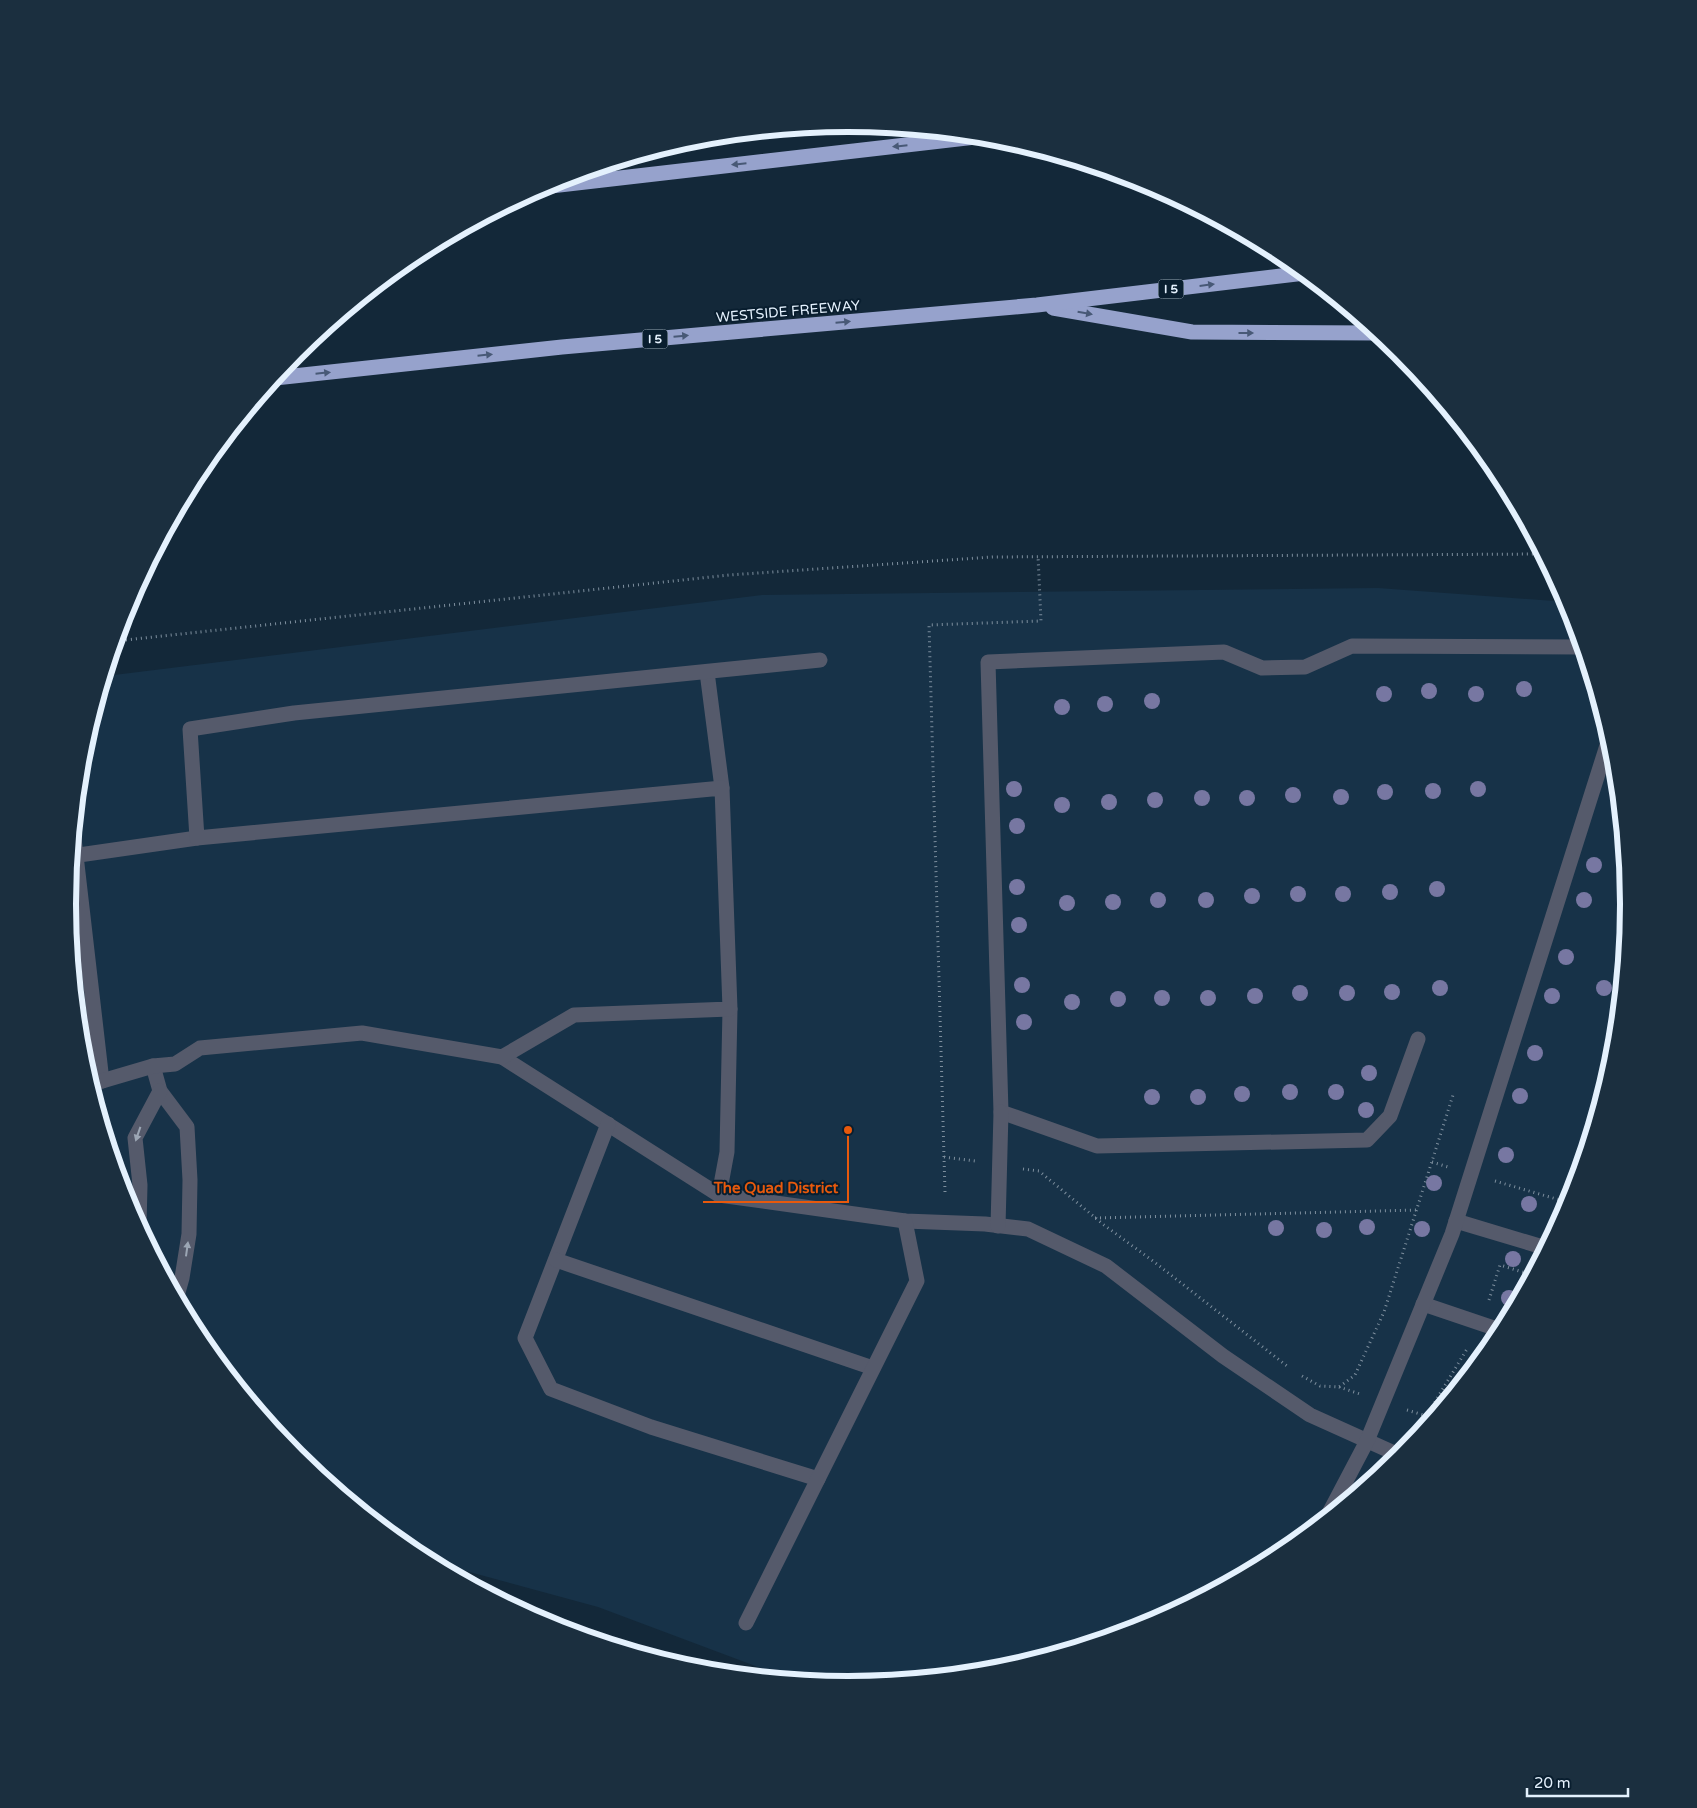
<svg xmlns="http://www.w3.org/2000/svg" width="1697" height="1808" font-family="'Varela Round',sans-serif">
	<rect width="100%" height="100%" fill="#132839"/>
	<!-- built -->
	<path fill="#173248" d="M1378 588 1568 602 1570 605 1615 752 1629 904 1614 1057 1570 1203 1498 1338 1401 1456 1282 1554 1147 1626 1001 1670 848 1685 790 1679 598 1607 429 1561 414 1553 296 1456 199 1338 127 1203 82 1056 68 904 83 751 106 676 762 595Z"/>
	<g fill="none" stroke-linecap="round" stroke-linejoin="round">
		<!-- path -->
		<g stroke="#7e8f9e" stroke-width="3" stroke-dasharray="1 4" stroke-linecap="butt">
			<path d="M116 641 729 575 992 557 1543 554"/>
			<path d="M944 1157 975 1161"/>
			<path d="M1432 1162 1448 1167"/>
			<path d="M1023 1169 1039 1171 1104 1225 1153 1261 1287 1366"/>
			<path d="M1495 1181 1570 1203"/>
			<path d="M945 1192 929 625 1041 621 1038 556"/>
			<path d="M1095 1218 1417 1210"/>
			<path d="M1489 1300 1500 1265 1532 1275"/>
			<path d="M1302 1376 1320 1386 1339 1387 1355 1375 1384 1312 1454 1092"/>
			<path d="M1339 1387 1360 1394"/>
			<path d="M1407 1410 1430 1417"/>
			<path d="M1430 1421V1410L1467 1349"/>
		</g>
		<!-- minor -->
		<g stroke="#555a6b" stroke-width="15">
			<path d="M707 672 722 788"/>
			<path d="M74 838 102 1081"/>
			<path d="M72 856 197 838"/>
			<path d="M1418 1039 1390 1116 1367 1140 1097 1146 1001 1112 988 662 1224 652 1262 668 1305 667 1352 646 1583 647"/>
			<path d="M502 1057 719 1195 727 1152 730 1009"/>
			<path d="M153 1066 160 1091 187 1127 190 1180 189 1234 182 1278 177 1296"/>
			<path d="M90 1082 102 1081 153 1066 175 1064 200 1048 362 1033 502 1057 574 1015 730 1009 722 788 197 838 190 729 294 713 820 660"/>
			<path d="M608 1124 525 1338 551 1389 651 1427 818 1479"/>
			<path d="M719 1195 905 1221 985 1224 1028 1229 1106 1266 1223 1356 1310 1415 1401 1456"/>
			<path d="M1456 1221 1546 1248"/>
			<path d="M139 1226 140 1185 135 1138 160 1091"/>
			<path d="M998 1226 1001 1112"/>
			<path d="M556 1260 873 1368"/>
			<path d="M1423 1304 1494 1328 1492 1345"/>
			<path d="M1327 1517 1367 1441 1452 1234 1610 736"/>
			<path d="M746 1623 917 1281 905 1221"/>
		</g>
		<!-- highway -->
		<g stroke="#96a2cc" stroke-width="15">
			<path d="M542 187 984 136"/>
			<path d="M1053 308 1192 332 1378 333"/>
			<path d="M275 378 562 347 1037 305 1305 273"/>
		</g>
	</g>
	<!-- trees -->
	<g fill="#7777a2">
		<circle cx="1524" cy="689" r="8"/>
		<circle cx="1429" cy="691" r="8"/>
		<circle cx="1384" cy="694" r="8"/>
		<circle cx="1476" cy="694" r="8"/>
		<circle cx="1152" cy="701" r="8"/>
		<circle cx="1105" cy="704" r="8"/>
		<circle cx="1062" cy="707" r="8"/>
		<circle cx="1014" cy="789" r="8"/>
		<circle cx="1478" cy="789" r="8"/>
		<circle cx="1433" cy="791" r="8"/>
		<circle cx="1385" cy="792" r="8"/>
		<circle cx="1293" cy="795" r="8"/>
		<circle cx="1341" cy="797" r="8"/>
		<circle cx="1202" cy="798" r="8"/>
		<circle cx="1247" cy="798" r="8"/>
		<circle cx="1155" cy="800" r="8"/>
		<circle cx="1109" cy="802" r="8"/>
		<circle cx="1062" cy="805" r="8"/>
		<circle cx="1017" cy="826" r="8"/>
		<circle cx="1594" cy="865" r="8"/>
		<circle cx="1017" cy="887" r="8"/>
		<circle cx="1437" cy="889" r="8"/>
		<circle cx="1390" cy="892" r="8"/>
		<circle cx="1298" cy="894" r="8"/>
		<circle cx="1343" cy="894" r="8"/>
		<circle cx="1252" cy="896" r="8"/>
		<circle cx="1158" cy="900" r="8"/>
		<circle cx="1206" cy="900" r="8"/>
		<circle cx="1584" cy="900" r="8"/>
		<circle cx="1113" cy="902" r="8"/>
		<circle cx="1067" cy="903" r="8"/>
		<circle cx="1019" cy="925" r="8"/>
		<circle cx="1566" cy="957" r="8"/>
		<circle cx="1022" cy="985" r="8"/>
		<circle cx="1440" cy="988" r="8"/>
		<circle cx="1604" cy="988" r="8"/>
		<circle cx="1392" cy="992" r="8"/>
		<circle cx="1300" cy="993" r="8"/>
		<circle cx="1347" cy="993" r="8"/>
		<circle cx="1255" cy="996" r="8"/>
		<circle cx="1552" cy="996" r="8"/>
		<circle cx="1162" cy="998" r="8"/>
		<circle cx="1208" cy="998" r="8"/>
		<circle cx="1118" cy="999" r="8"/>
		<circle cx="1072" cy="1002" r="8"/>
		<circle cx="1024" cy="1022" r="8"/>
		<circle cx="1535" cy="1053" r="8"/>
		<circle cx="1369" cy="1073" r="8"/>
		<circle cx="1290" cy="1092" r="8"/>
		<circle cx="1336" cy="1092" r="8"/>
		<circle cx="1242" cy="1094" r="8"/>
		<circle cx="1520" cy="1096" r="8"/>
		<circle cx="1152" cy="1097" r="8"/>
		<circle cx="1198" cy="1097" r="8"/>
		<circle cx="1366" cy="1110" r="8"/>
		<circle cx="1506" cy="1155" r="8"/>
		<circle cx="1434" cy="1183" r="8"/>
		<circle cx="1529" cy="1204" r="8"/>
		<circle cx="1367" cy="1227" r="8"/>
		<circle cx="1276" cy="1228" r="8"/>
		<circle cx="1422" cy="1229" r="8"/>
		<circle cx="1324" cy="1230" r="8"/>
		<circle cx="1513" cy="1259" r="8"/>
		<circle cx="1509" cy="1298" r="8"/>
	</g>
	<!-- one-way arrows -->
	<defs><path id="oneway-solid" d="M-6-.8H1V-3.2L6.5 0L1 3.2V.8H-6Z" transform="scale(1.25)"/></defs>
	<g fill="#485976">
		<use href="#oneway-solid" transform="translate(900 146) rotate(174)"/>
		<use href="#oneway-solid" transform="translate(739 164) rotate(174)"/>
		<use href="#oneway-solid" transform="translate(1207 285) rotate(-7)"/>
		<use href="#oneway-solid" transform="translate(1085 313) rotate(10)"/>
		<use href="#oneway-solid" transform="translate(843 322) rotate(-5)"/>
		<use href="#oneway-solid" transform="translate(1246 333)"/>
		<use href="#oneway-solid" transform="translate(681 336) rotate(-5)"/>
		<use href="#oneway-solid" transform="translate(485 355) rotate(-6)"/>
		<use href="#oneway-solid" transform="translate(323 373) rotate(-6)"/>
	</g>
	<g fill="#9ca6b4">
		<use href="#oneway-solid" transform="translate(138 1134) rotate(109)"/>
		<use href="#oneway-solid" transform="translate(187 1249) rotate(-82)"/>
	</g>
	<g text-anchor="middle" stroke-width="4" stroke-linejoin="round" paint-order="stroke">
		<!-- shield labels -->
		<g fill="#091e2f" stroke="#a2b2bf" stroke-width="1">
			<rect x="1158.5" y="279.5" width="25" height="19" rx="4"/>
			<rect x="642.5" y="329.5" width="25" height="19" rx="4"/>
		</g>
		<g font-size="12" font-weight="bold" fill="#e4f1fd">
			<text x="1171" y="293">I 5</text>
			<text x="655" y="343">I 5</text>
		</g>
		<!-- street labels -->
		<g font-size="14" fill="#e4f1fd" stroke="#091e2f">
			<text transform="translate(788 311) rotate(-5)" y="5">WESTSIDE FREEWAY</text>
		</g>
	</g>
	<!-- crop -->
	<path d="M0 0H1697V1808H0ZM76 904a772 772 0 1 1 1544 0a772 772 0 1 1-1544 0Z" fill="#1b2f3f" fill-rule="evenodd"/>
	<path fill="none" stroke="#e4f1fd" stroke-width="6" d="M76 904a772 772 0 1 1 1544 0a772 772 0 1 1-1544 0Z"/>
	<!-- callouts -->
	<path fill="none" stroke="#e8590c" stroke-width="2" d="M848 1130L848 1202H703"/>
	<circle fill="#e8590c" stroke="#091e2f" stroke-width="2" cx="848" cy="1130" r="5"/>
	<g font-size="15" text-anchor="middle" font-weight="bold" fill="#e8590c" stroke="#091e2f" stroke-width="4" stroke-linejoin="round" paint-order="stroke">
		<text x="776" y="1193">The Quad District</text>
	</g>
	<!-- scale -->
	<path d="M1527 1788v8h101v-8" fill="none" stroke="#e4f1fd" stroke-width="2.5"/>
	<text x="1534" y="1788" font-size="15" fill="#e4f1fd" stroke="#091e2f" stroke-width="4" paint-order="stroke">20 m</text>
</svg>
